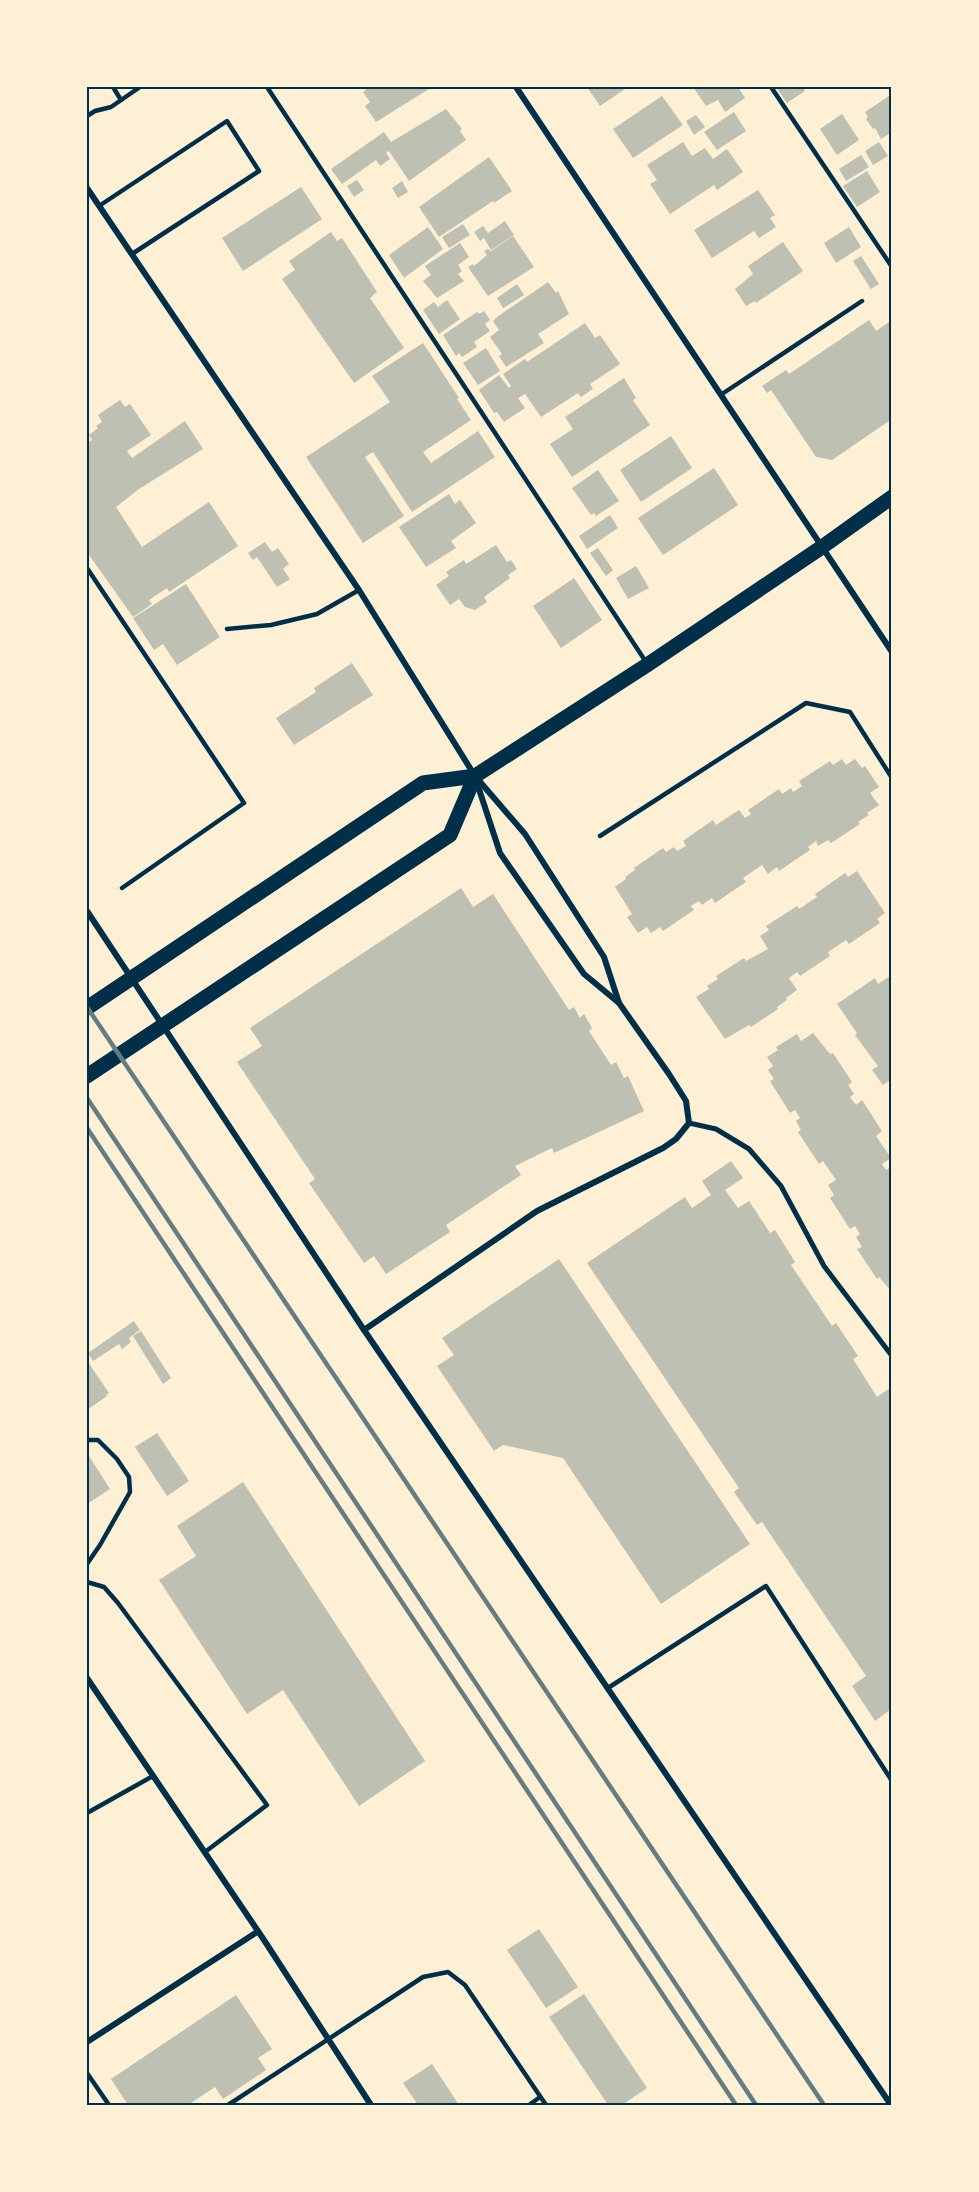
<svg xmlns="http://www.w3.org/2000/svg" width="979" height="2192" font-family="'Exo 2',sans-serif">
	<rect width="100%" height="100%" fill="#fdf0d5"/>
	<!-- building -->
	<g fill="#bec0b2">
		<path d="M364 87H427L429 89 376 122 365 106 370 102 363 92 366 90Z"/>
		<path d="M587 87H628L600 106Z"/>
		<path d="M693 87H738L745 98 725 112 718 100 706 106Z"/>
		<path d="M776 87H802L805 91 787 103Z"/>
		<path d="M892 94V132L881 139 875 128 873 129 866 119 868 117 865 112Z"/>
		<path d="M662 96 683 125 633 158 613 129Z"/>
		<path d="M446 109 462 129 460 131 466 140 409 181 389 151 386 153 390 159 380 166 376 160 342 184 331 169 384 132 391 142Z"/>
		<path d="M734 112 746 131 717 150 704 132Z"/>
		<path d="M842 114 859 140 837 155 820 129Z"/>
		<path d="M696 115 705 127 694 135 686 121Z"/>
		<path d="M683 142 692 156 705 148 713 159 727 149 743 172 717 190 714 185 670 214 650 184 657 180 647 165Z"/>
		<path d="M879 142 888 156 873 165 865 151Z"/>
		<path d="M861 155 869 167 846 181 839 169Z"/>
		<path d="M489 157 512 191 494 203 493 201 439 237 419 207Z"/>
		<path d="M867 171 880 192 857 207 843 186Z"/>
		<path d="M357 180 364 190 354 197 347 186Z"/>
		<path d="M402 181 408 192 398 198 392 188Z"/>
		<path d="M301 187 322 219 243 271 222 238Z"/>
		<path d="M758 190 775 215 770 218 776 227 759 238 754 231 712 258 694 230Z"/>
		<path d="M505 221 514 235 491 250 484 238 480 241 474 232 483 226 488 233Z"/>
		<path d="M463 224 470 235 449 248 442 237Z"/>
		<path d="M428 227 443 249 404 278 389 255Z"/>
		<path d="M849 227 861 247 836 263 824 243Z"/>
		<path d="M331 232 337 241 342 238 377 292 370 298 404 348 354 383 282 279 295 270 289 261Z"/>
		<path d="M513 236 534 267 488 296 468 267 473 264 474 266 487 255 484 251 488 249 491 251Z"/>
		<path d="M783 242 803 271 756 303 755 301 746 306 735 289 753 274 748 266Z"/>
		<path d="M460 243 469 257 458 265 462 271 458 274 464 281 437 298 423 281 431 275 425 266Z"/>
		<path d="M861 256 879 284 871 289 853 261Z"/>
		<path d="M548 282 556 293 558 291 569 314 538 334 544 343 506 367 499 356 502 354 490 337 499 330 493 321 497 317Z"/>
		<path d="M517 284 524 295 503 308 497 298Z"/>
		<path d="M447 300 460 319 439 334 423 310 434 302 438 307Z"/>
		<path d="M484 311 490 320 485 324 490 331 474 342 477 347 462 357 459 353 456 356 443 335 477 312 479 314Z"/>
		<path d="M869 320 876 331 892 320V419L832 460 816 457 771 390 767 393 762 386 786 370 789 374Z"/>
		<path d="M585 323 595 338 600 335 620 364 590 384 593 389 581 397 578 393 541 417 525 394 518 398 525 408 504 422 497 412 494 413 479 390 499 375 509 388 511 386 503 374 525 359 527 362Z"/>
		<path d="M423 343 459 398 457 399 471 420 423 452 431 463 478 431 495 457 412 512 373 452 365 457 404 516 363 543 306 457 390 402 372 376Z"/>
		<path d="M486 348 500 371 478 385 463 363Z"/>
		<path d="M624 378 636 398 633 400 650 425 572 477 550 444 573 429 565 417Z"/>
		<path d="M120 400 125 407 130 404 151 435 127 451 132 458 185 421 203 449 139 489 116 507 142 547 209 502 238 546 169 592 167 588 149 600 152 604 133 617 87 552V488L89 487 87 483V443L92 440 89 435 98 428 96 426 102 422 98 415Z"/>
		<path d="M671 436 692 468 641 502 620 470Z"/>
		<path d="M714 468 738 505 663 555 638 518Z"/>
		<path d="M598 470 619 501 596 516 594 513 591 515 572 488Z"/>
		<path d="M449 494 455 504 460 500 476 523 451 541 456 548 426 567 399 527Z"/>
		<path d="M610 515 618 528 587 549 579 536Z"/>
		<path d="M265 542 272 552 278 548 289 564 283 569 290 579 277 587 257 557 253 560 248 553Z"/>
		<path d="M496 545 507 562 511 560 517 569 508 575 510 578 484 597 487 602 475 610 465 607 459 599 450 605 436 585 449 576 446 572 464 560 466 564Z"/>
		<path d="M598 548 613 570 606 576 590 553Z"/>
		<path d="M636 566 649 588 628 599 616 578Z"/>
		<path d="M574 578 602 620 561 648 533 606Z"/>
		<path d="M186 584 220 637 177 665 163 644 154 650 133 618Z"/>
		<path d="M352 663 373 695 294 745 276 718 316 692 314 688Z"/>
		<path d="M842 759 846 765 855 759 862 768 865 766 879 787 870 793 879 805 867 813 869 815 858 822 860 824 831 843 828 840 818 846 816 841 808 847 810 850 779 871 777 867 768 874 762 865 743 878 746 882 715 903 712 898 702 905 699 901 691 906 694 910 663 931 660 927 651 933 647 927 638 933 627 917 632 914 615 887 626 879 625 877 635 870 634 868 663 848 666 852 674 847 677 851 686 846 683 841 713 820 716 825 739 810 745 818 751 814 748 810 779 789 782 794 791 788 793 792 802 786 799 781 830 761 833 765Z"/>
		<path d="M857 871 885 913 877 919 880 923 849 944 846 940 828 952 830 956 800 976 797 972 789 978 797 990 786 998 787 1000 777 1007 778 1009 751 1027 749 1025 725 1039 696 997 709 989 707 986 718 979 716 976 744 958 746 961 768 949 760 936 769 930 766 926 797 906 799 909 817 897 815 894 845 873 848 877Z"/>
		<path d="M461 888 473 907 493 894 569 1010 574 1007 580 1018 584 1014 592 1028 589 1031 611 1065 616 1062 624 1078 628 1076 644 1111 554 1153 552 1148 515 1166 521 1175 446 1225 450 1232 386 1274 374 1256 364 1263 309 1183 315 1179 237 1062 262 1046 250 1028Z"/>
		<path d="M892 975V1082L890 1080 883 1085 872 1070 878 1066 855 1035 857 1033 837 1004 875 978 878 984Z"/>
		<path d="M813 1033 830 1054 833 1053 852 1082 848 1085 854 1094 850 1097 856 1105 862 1100 882 1131 876 1136 891 1158 882 1164 886 1170 891 1167 892 1168V1292L879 1277 877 1279 857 1249 862 1247 856 1237 860 1234 855 1226 850 1229 830 1198 834 1195 828 1185 836 1180 823 1161 819 1164 798 1132 801 1130 796 1121 800 1118 795 1110 790 1113 770 1081 774 1079 768 1070 773 1066 767 1057 778 1050 776 1047 797 1034 801 1041Z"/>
		<path d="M731 1161 743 1178 725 1190 738 1208 749 1201 770 1233 775 1230 795 1262 791 1265 832 1326 836 1323 858 1356 853 1359 877 1397 890 1388 892 1390V1705L889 1708 890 1710 875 1721 852 1686 866 1676 762 1522 757 1525 734 1492 739 1488 587 1263 685 1197 692 1208 711 1195 702 1181Z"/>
		<path d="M559 1259 750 1544 661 1604 563 1458 503 1445 494 1451 437 1366 454 1355 442 1338Z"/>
		<path d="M134 1321 140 1330 129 1338 131 1342 122 1349 119 1344 93 1361 88 1353Z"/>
		<path d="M141 1331 171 1378 163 1384 133 1336Z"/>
		<path d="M88 1362 109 1393 106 1395 107 1396 87 1410Z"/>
		<path d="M157 1433 189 1481 167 1496 135 1447Z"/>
		<path d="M89 1456 110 1489 87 1504V1458Z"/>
		<path d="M243 1482 425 1761 359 1806 283 1690 247 1714 159 1580 196 1556 177 1526Z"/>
		<path d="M539 1929 578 1987 546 2008 507 1950Z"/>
		<path d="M584 1994 647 2088 622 2105H608L549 2017Z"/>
		<path d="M236 1995 272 2049 258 2058 266 2070 223 2099 215 2087 188 2105H128L111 2079Z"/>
		<path d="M432 2064 459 2105H418L403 2083Z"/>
	</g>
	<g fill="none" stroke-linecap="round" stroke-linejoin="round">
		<!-- service -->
		<g stroke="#003049" stroke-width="4.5">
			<path d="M113 87 121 100"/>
			<path d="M267 87 646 662"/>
			<path d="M771 87 892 267"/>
			<path d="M87 116 95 111 111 107 140 87"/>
			<path d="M99 206 227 121 259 171 132 254"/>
			<path d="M722 394 862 301"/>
			<path d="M87 568 244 803 122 888"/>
			<path d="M227 629 271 625 317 614 359 590"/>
			<path d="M600 836 806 703 850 712 892 778"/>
			<path d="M87 1440H98L117 1459 129 1477 130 1492 100 1545 87 1564"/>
			<path d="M87 1582 104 1587 118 1603 267 1805 205 1852"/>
			<path d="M608 1688 766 1586 892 1781"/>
			<path d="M87 1813 153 1776"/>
			<path d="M87 2073 109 2105"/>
			<path d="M228 2105 423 1977 448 1972 465 1985 546 2105"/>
			<path d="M529 2105 540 2097"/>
		</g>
		<!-- pedestrian -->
		<path stroke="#003049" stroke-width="5" d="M689 1123 716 1129 749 1149 781 1186 824 1266 892 1356"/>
		<!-- minor -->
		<g stroke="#003049" stroke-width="6">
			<path d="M516 87 892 652"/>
			<path d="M87 188 359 590 475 776 525 834 604 957 619 1003"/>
			<path d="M87 911 364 1330 891 2105"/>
			<path d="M364 1330 537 1211 663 1148 676 1139 689 1123 686 1101 669 1074 619 1003 584 974 500 853 476 780"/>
			<path d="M87 1678 264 1940 371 2105"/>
			<path d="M87 2042 257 1932"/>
		</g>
		<!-- primary -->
		<g stroke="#003049" stroke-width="15">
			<path d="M87 1008 423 783 475 776 647 665 822 547 892 497"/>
			<path d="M87 1076 450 835 475 776"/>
		</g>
		<!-- rail -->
		<g stroke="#657d81" stroke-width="4.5">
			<path d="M87 1007 824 2105"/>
			<path d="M87 1098 756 2105"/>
			<path d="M87 1128 736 2105"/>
		</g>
	</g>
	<!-- border -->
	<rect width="979" height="2192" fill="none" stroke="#fdf0d5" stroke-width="177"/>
	<rect x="88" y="88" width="802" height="2016" fill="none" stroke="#003049" stroke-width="2"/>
</svg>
